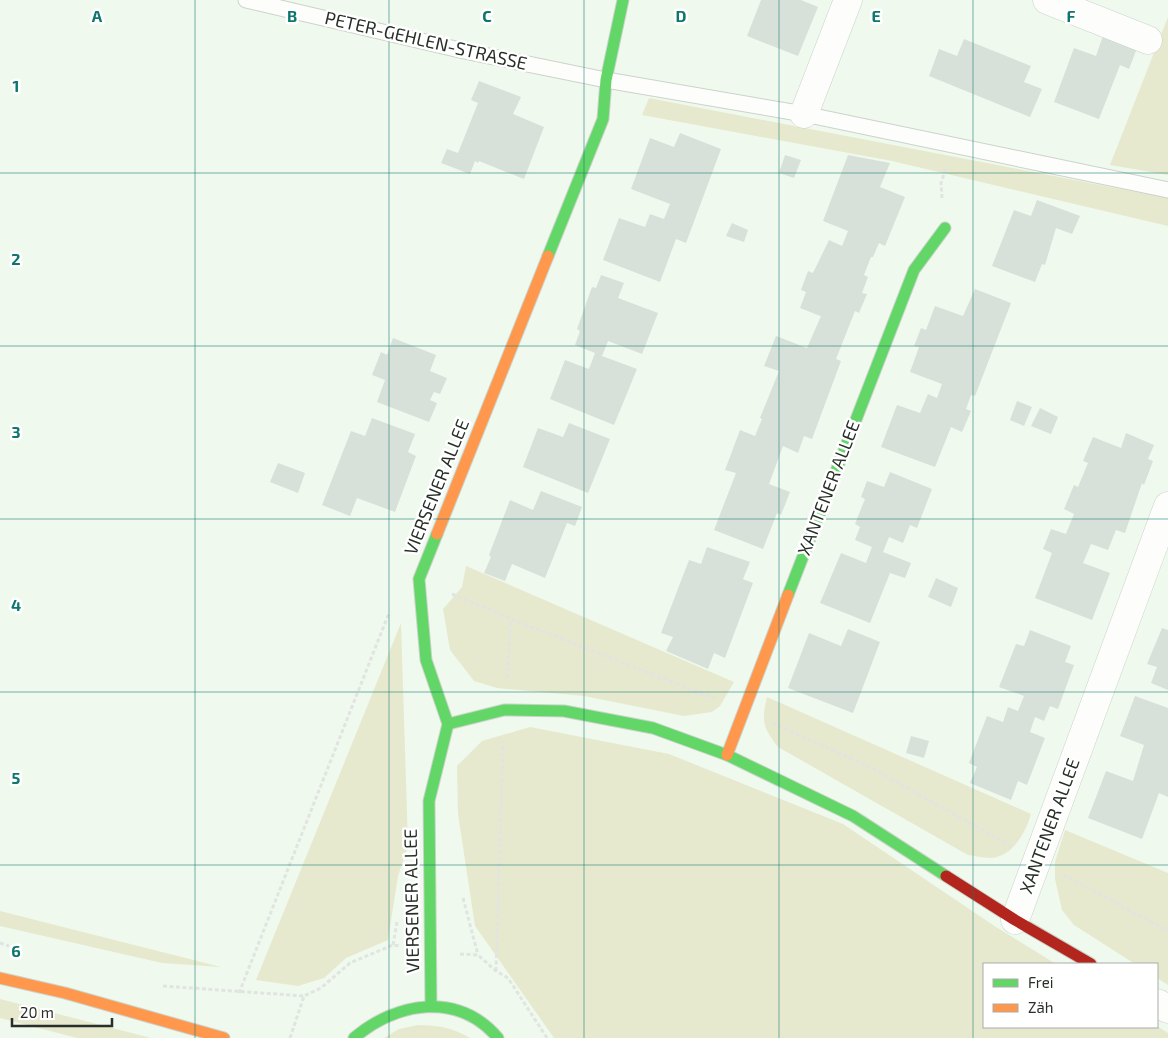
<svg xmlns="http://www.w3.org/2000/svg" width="1168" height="1038" font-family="'Exo 2',sans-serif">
	<rect width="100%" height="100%" fill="#eff9ee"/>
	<!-- green -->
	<g fill="#e7e9ce">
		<path d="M1168 17V175L1110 165Z"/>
		<path d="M649 98 1168 198V226L892 161 642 115Z"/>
		<path d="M466 566 734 682 720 706 712 712 684 716 584 696 497 688 474 681 450 650 443 609 462 587Z"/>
		<path d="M401 623 408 846 398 876 388 940 346 958 324 978 298 986 256 980Z"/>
		<path d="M767 697 1031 814C1026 832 1013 856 992 858 985 858 976 856 968 855L778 747C763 727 761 722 767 697Z"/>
		<path d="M530 727 669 754 843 824 996 927 1056 964H984V1027L1157 1026 1168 1033V1038H554L475 926 458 814 457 766 482 741Z"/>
		<path d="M1065 830 1168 873V985L1157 978V964H1135L1074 925 1062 910 1055 879V862Z"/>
		<path d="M0 911 221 967 162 963 0 926Z"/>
		<path d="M0 999 151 1038H77L0 1018Z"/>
		<path d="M418 1025C438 1025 453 1028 470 1038H384L399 1029Z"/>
	</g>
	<!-- building -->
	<g fill="#d7e1da">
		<path d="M761 0H801L818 7 798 56 747 36Z"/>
		<path d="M1105 30 1139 43 1129 69 1120 65 1099 119 1054 102 1074 48 1096 56Z"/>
		<path d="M964 39 1031 66 1024 82 1042 89 1030 117 929 76 939 49 957 56Z"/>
		<path d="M479 81 521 97 513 114 544 127 524 179 479 161 478 163 475 161 470 174 441 163 447 149 458 153 478 103 471 100Z"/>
		<path d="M680 133 721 149 686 243 676 239 660 282 603 260 619 218 645 227 650 214 664 219 670 204 631 189 650 138 674 147Z"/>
		<path d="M785 155 801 160 794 178 779 173Z"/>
		<path d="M848 155 890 163 880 187 905 197 885 246 879 243 873 257H871L864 275 868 277 862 293 867 294 859 313 855 311 836 359 841 361 812 439 804 436 798 453 783 446 769 484 790 492 781 515 777 513 763 549 714 530 736 473 725 470 740 430 755 436 762 419 760 418 779 371 764 366 776 336 807 348 821 316 828 319 800 308 806 292 801 290 808 271 813 273 829 240 842 246 848 231 823 221Z"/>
		<path d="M1037 200 1080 216 1072 234 1056 228 1045 265 1042 264 1035 282 992 266 1014 210 1031 216Z"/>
		<path d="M732 223 748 230 744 242 726 236Z"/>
		<path d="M601 275 624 283 618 298 658 313 642 354 608 341 602 356 637 369 614 425 550 399 565 360 589 369 595 353 575 345 580 331 577 329 592 287 596 288Z"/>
		<path d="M975 289 1011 303 975 396 971 395 966 409 971 411 962 432 951 427 935 467 881 447 897 405 920 413 928 394 937 398 942 384 910 372 919 347 914 346 921 328 926 330 935 306 963 316Z"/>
		<path d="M393 338 436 355 430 371 447 378 440 394 434 392 430 400 437 403 429 422 377 402 385 380 372 375 381 352 387 355Z"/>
		<path d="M1017 401 1032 407 1024 426 1010 420Z"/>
		<path d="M1040 408 1058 417 1051 434 1031 426Z"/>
		<path d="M372 418 415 434 408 452 416 456 395 512 357 498 350 516 322 505 351 431 365 436Z"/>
		<path d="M569 423 610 439 588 493 523 467 538 428 563 437Z"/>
		<path d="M1126 433 1154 445 1148 459 1153 461 1144 485 1142 483 1125 533 1116 530 1108 550 1091 544 1083 563 1110 573 1092 620 1035 598 1052 553 1043 549 1051 529 1066 534 1074 514 1064 509 1074 485 1078 487 1088 463 1083 461 1093 437 1121 448Z"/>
		<path d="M278 463 305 473 298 493 270 482Z"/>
		<path d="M890 472 932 489 917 528 910 525 903 543 889 537 883 552 911 563 905 578 890 573 870 623 820 603 841 553 866 563 872 547 855 540 860 527 855 524 865 499 861 497 867 481 884 487Z"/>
		<path d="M541 491 582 507 575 526 567 523 545 578 512 564 505 581 484 573 491 557 489 555 510 500 533 510Z"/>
		<path d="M707 547 750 562 743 579 753 583 725 658 714 653 708 669 666 651 673 637 661 633 689 560 701 564Z"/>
		<path d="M936 578 958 588 951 607 928 597Z"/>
		<path d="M1162 628 1168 630V690L1151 683 1157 667 1147 664Z"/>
		<path d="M848 629 880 642 853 713 788 688 809 633 841 646Z"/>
		<path d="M1030 630 1071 646 1065 662 1074 665 1058 709 1050 706 1044 721 1035 717 1030 732 1045 738 1027 785 1018 781 1011 800 970 783 977 767 969 763 987 716 1003 722 1008 707 1018 711 1024 696 999 687 1016 644 1024 646Z"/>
		<path d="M1135 696 1168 708V797L1159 793 1142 839 1088 818 1106 771 1133 781 1144 745 1120 736Z"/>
		<path d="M911 736 929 741 924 758 906 753Z"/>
	</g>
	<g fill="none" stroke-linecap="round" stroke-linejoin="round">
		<defs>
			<path id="lane" d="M246 0 464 51 606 80 804 114 1168 190"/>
			<g id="street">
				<path d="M1047 0 1148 40"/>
				<path d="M804 114 848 0"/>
				<path d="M1015 920 1168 506"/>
				<path d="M1157 1003 1168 1009"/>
			</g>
			<g id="fast">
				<path d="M548 256 603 119 606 80 623 0"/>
				<path d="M788 595 914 270 945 228"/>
				<path d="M448 724 504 710 564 711 653 728 727 755 853 816 946 876"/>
				<path d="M431 1006 429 801 448 724 426 660 419 579 437 534"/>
				<path d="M354 1038C396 1002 458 991 498 1038"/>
			</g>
			<g id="slow">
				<path d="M437 534 548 256"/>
				<path d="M727 755 788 595"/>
				<path d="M0 978 65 993 224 1038"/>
			</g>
			<path id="jam" d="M946 876 1015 920 1091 964"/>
		</defs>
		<!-- lane casing -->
		<use href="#lane" stroke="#cbd3ca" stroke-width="17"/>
		<!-- street casing -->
		<use href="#street" stroke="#cbd3ca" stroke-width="29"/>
		<!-- fast casing -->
		<use href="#fast" stroke="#cbd3ca" stroke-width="13"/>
		<!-- slow casing -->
		<use href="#slow" stroke="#cbd3ca" stroke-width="13"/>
		<!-- jam casing -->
		<use href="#jam" stroke="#cbd3ca" stroke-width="13"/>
		<!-- path -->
		<g stroke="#e1e4e0" stroke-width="3" stroke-dasharray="4 2.5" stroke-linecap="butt">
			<path d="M942 198 941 183 946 168"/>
			<path d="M452 594 511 619 716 699"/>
			<path d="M507 678 511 620"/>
			<path d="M772 723 870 767 1011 846"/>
			<path d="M1064 875 1168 931"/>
			<path d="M463 898 478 955"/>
			<path d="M0 943 9 946"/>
			<path d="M393 945 397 922"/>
			<path d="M460 954 478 955 496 971 508 978 547 1038"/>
			<path d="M496 971 503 742"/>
			<path d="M163 986 304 996"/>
			<path d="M239 993 389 613"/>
			<path d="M290 1038 304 996 321 988 350 963 393 945 400 946"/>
		</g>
		<!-- lane -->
		<use href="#lane" stroke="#fdfefc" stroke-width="15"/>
		<!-- street -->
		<use href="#street" stroke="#fdfefc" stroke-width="28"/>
		<!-- fast -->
		<use href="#fast" stroke="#63d668" stroke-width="11"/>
		<!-- slow -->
		<use href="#slow" stroke="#ff974d" stroke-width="11"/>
		<!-- jam -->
		<use href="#jam" stroke="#b3261e" stroke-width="11"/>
	</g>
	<!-- grid -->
	<path fill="none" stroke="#0f766e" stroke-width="1" stroke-opacity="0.55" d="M195 0V1038M389 0V1038M584 0V1038M779 0V1038M973 0V1038M0 173H1168M0 346H1168M0 519H1168M0 692H1168M0 865H1168"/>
	<g text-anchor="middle" stroke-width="5" stroke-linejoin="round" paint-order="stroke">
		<!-- street labels -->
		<g font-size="18" fill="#282f28" stroke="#fff">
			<text transform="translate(426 41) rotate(13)" y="6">PETER-GEHLEN-STRASSE</text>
			<text transform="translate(437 487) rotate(-68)" y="6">VIERSENER ALLEE</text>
			<text transform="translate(829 488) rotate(-69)" y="6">XANTENER ALLEE</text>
			<text transform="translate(1050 826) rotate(-70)" y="6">XANTENER ALLEE</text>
			<text transform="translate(412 901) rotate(-91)" y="6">VIERSENER ALLEE</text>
		</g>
	</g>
	<g font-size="16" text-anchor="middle" font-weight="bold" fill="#0f766e" stroke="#fff" stroke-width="5" stroke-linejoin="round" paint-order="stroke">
		<text x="97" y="22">A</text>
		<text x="292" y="22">B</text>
		<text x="487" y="22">C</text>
		<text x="681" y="22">D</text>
		<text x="876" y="22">E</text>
		<text x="1071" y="22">F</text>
		<text x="16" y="92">1</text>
		<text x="16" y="265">2</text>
		<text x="16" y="438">3</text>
		<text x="16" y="611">4</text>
		<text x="16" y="784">5</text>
		<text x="16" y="957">6</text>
	</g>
	<!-- legend -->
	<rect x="983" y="963" width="175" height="65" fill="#ffffff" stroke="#a9aca9"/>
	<rect x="993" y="979" width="25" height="8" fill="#63d668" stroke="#a9aca9"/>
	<text x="1028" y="988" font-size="15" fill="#282f28">Frei</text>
	<rect x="993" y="1004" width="25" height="8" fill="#ff974d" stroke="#a9aca9"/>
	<text x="1028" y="1013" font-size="15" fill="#282f28">Zäh</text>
	<!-- scale -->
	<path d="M12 1018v8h100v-8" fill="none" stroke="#282f28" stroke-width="2.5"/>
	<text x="20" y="1018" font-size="15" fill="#282f28" stroke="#ffffff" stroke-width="4" paint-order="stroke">20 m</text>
</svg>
